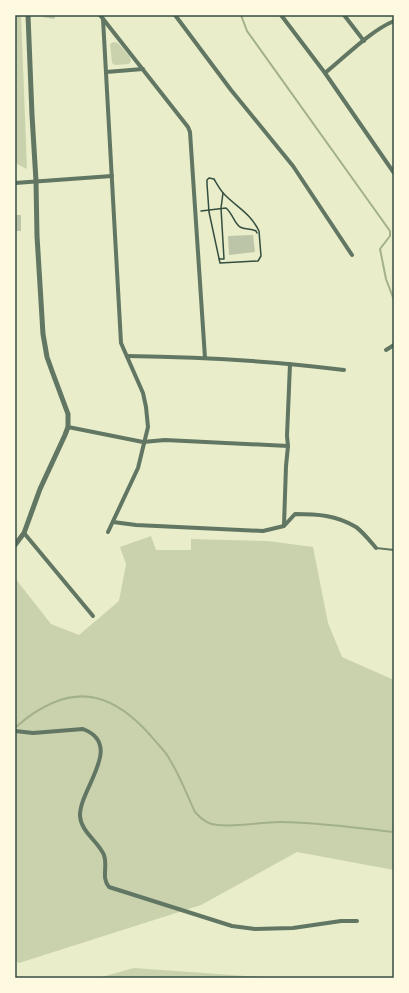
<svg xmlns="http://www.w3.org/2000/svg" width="409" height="993" font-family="Commissioner,sans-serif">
	<rect width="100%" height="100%" fill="#e9edc9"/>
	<!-- green -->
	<g fill="#cad2ad">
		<path d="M15 15H21L27 169 15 163Z"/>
		<path d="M113 42 118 43 130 57 131 61 129 64 115 65 112 63 110 44Z"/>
		<path d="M151 536 156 550H191V539L268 541 313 547 328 623 342 657 394 680V870L297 852 201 905 19 963 15 960V578L51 624 79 635 119 601 126 564 120 547Z"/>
		<path d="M134 968 275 978H98Z"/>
	</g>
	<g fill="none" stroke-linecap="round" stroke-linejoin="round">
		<!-- stream -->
		<g stroke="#a3b18a" stroke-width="2">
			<path d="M241 15 247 31 390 231V236L380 249 386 279 394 300"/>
			<path d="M16 727C37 708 67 691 96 698 117 703 137 720 151 736 157 744 166 751 170 760 180 776 187 795 195 812 201 819 209 825 218 825 238 827 260 822 280 822 318 822 356 828 394 832"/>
		</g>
	</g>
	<!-- building -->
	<g fill="#bcc5a7">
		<path d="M43 15H56L54 19 43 17Z"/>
		<rect x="15" y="215" width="6" height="16"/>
		<path d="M253 235 255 252 229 255 228 236Z"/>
	</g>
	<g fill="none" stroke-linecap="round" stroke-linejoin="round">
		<!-- path -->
		<g stroke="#344e41" stroke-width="1.5">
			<path d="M209 178 214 179C217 184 220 190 225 195 238 208 250 213 259 231L261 256 258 261 220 263 209 212 207 184V180Z"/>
			<path d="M201 211 226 208C233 214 234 223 240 227 245 230 251 228 256 231L257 233"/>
			<path d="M219 259H224L221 208 223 193"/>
		</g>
		<!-- service -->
		<path stroke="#617663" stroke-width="2" d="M376 548 394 550"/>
		<!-- minor -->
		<g stroke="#617663" stroke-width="4">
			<path d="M100 15 188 127 190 132 205 358"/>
			<path d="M175 15 231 90 293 166 352 255"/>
			<path d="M281 15 325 73 394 173"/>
			<path d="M344 15 364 41"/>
			<path d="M103 19 121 343 143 393 146 407 148 427 138 468 108 532"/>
			<path d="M106 72 143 69"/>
			<path d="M325 73C345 57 370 31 394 21"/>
			<path d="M15 183 112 176"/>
			<path d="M386 350 394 345"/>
			<path d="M127 356C199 357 273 361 344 370"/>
			<path d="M68 427 143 442 165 440 288 446"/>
			<path d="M113 522 136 525 263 531 284 526 295 514C317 514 336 515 356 527 363 532 370 541 376 548"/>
			<path d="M284 525 286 466 288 446 287 436 290 364"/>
			<path d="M24 533 93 616"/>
			<path d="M15 731 33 733 83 729C125 745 79 789 80 816 81 832 98 841 104 855 108 866 101 878 109 887L232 926 255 929 293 928 341 921H357"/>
		</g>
		<!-- tertiary -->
		<path stroke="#617663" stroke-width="5" d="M15 545 24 533 40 489 65 435 68 427V414L52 371 47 357 43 334 37 236 36 181 32 115 28 15"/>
	</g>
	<!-- border -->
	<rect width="409" height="993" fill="none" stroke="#fefae0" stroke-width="32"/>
	<rect x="16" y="16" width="377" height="961" fill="none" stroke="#344e41" stroke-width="1.5"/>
</svg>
